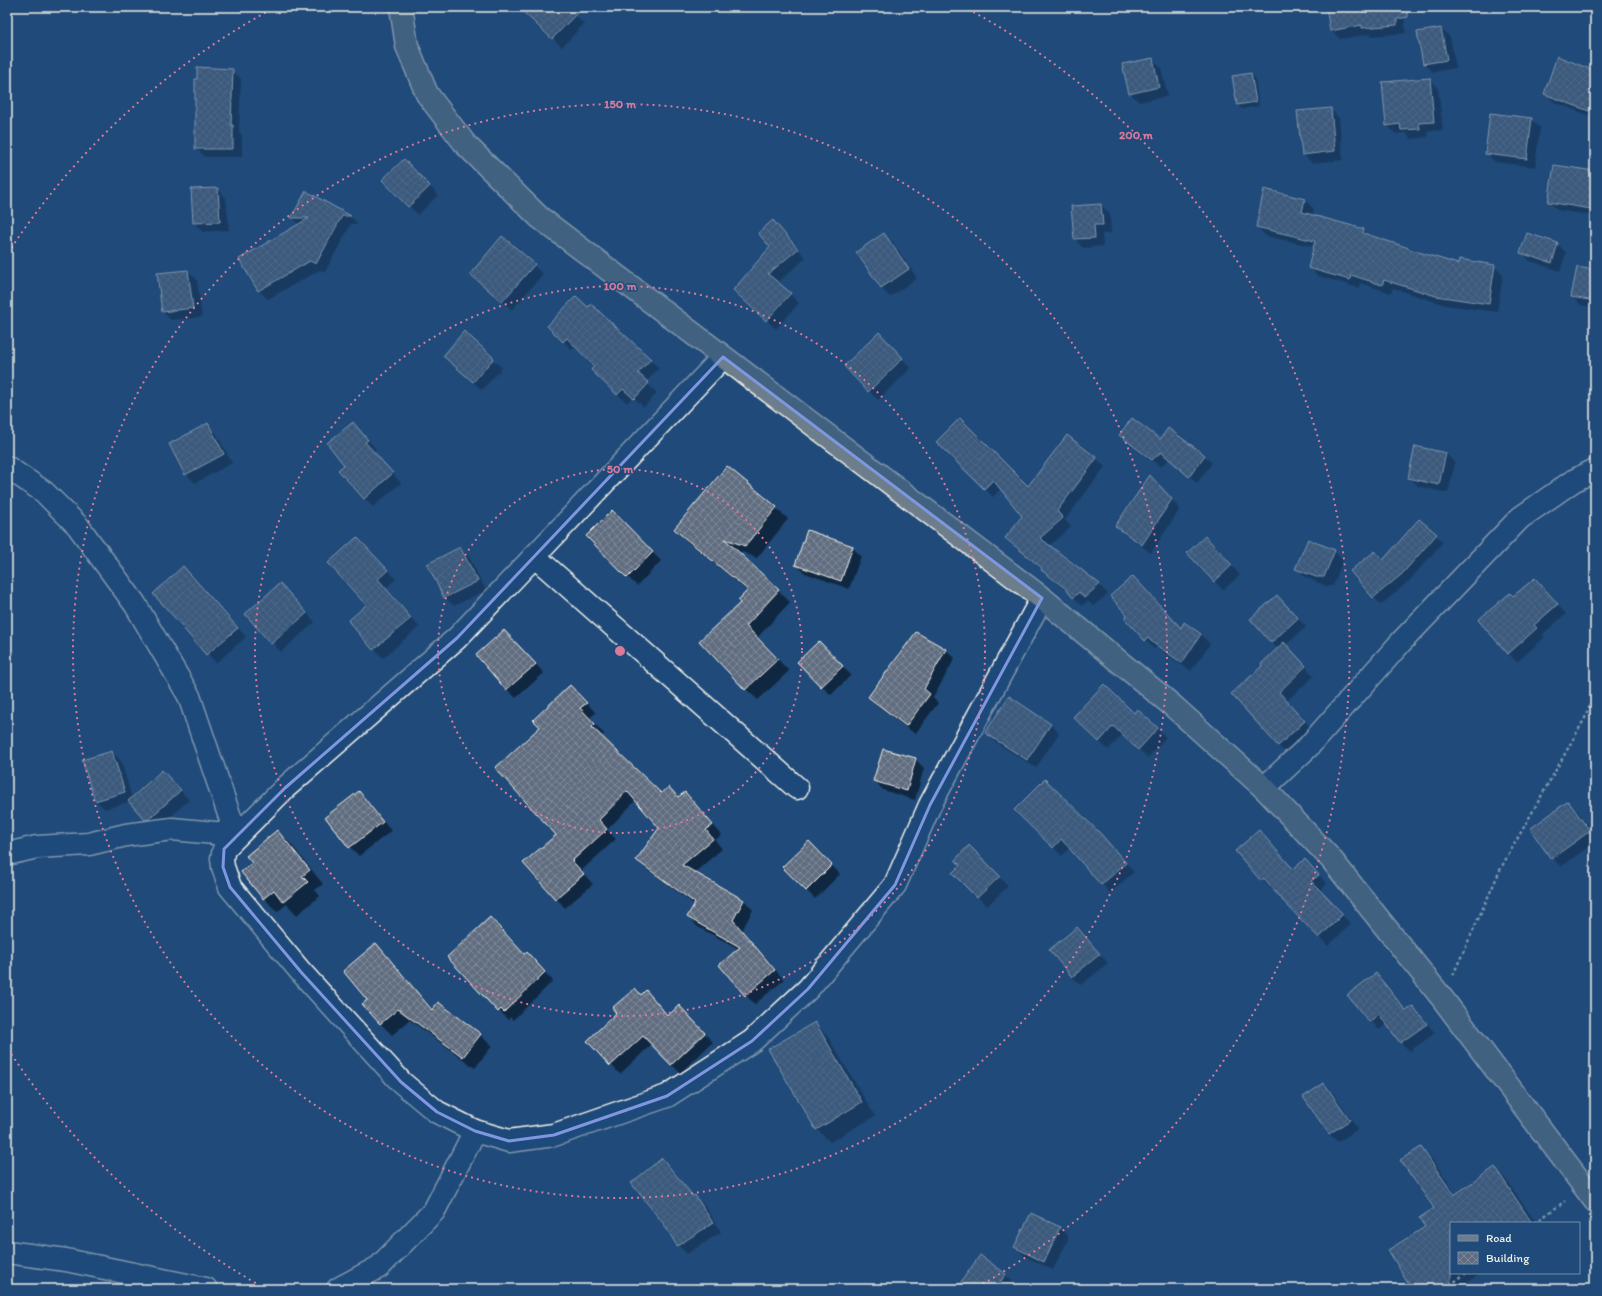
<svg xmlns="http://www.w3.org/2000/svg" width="1602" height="1296" font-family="Itim,sans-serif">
	<defs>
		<pattern id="building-cross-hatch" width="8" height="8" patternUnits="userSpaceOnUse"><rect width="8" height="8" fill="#606d80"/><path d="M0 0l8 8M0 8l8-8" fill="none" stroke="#7f8998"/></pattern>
	</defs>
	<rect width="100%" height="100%" fill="#1f4a7a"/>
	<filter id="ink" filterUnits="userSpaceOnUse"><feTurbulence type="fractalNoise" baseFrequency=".025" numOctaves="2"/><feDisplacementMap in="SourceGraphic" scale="8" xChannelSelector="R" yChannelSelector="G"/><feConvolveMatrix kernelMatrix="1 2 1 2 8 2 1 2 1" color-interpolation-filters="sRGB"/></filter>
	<g filter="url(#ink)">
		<!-- shadow -->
		<g fill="#0007">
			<path d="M530 7H566L584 24 562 47 534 21Z"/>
			<path d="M1216 7H1253V10L1220 11Z"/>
			<path d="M1327 7H1403L1406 33 1372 36 1370 34 1340 39 1331 30Z"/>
			<path d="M1441 29 1450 37 1456 68 1433 72 1424 64Z"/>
			<path d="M1153 59 1161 68 1168 96 1139 102 1130 93Z"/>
			<path d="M232 70 241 79 239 132 242 135V157H205L196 148Z"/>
			<path d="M1595 72V118L1554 102 1545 93Z"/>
			<path d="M1251 74 1255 78 1259 106 1242 109 1238 105Z"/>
			<path d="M1430 79 1438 88 1443 130 1428 131V137L1411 139 1406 133 1396 134 1387 125Z"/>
			<path d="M1330 109 1339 118 1343 160 1312 163 1303 154Z"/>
			<path d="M1531 119 1540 128 1535 167 1495 162 1486 153Z"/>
			<path d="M404 160 438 195 418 215 384 180Z"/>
			<path d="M1555 166 1595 172V216L1558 210 1549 202Z"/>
			<path d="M218 189 226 198 229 230 203 232 194 223Z"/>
			<path d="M1265 191 1305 200 1314 209 1312 216 1363 230 1369 236 1409 248 1411 250 1459 265 1494 266 1503 275 1497 312 1445 305 1393 288 1391 293 1360 283 1359 288 1318 276 1309 267 1315 247 1266 236 1257 227Z"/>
			<path d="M307 193 350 216 358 224H351L325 272 320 270 268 299 259 291 299 225 293 218Z"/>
			<path d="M1101 205 1110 214 1111 233 1102 234 1103 246 1083 248 1075 239Z"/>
			<path d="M773 221 806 258 777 283 799 303 776 329 743 299 772 247Z"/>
			<path d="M884 234 893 243 917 278 890 297 881 288Z"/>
			<path d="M502 237 543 274 512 310 471 274Z"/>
			<path d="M1558 244 1566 253 1560 271 1530 261 1522 252Z"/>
			<path d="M188 271 197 280 202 317 171 320 163 312Z"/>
			<path d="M1595 271V308L1581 305 1572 296Z"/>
			<path d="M548 326 650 360 659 368 646 382 657 393 644 407 633 397 627 403 601 379 596 366 576 346 572 350Z"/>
			<path d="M464 333 502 368 482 390 453 364Z"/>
			<path d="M888 343 911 368 878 400 869 391Z"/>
			<path d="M353 423 376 449 373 451 401 483 373 507 364 498 346 465Z"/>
			<path d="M207 425 216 433 232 463 195 483 186 474Z"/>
			<path d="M1120 435 1204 456 1212 463 1197 483 1170 458 1161 467 1128 443Z"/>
			<path d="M1068 436 1097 459 1105 467 1065 520 1071 527 1049 546 1099 585 1108 594 1093 606 1088 601 1082 606 1071 594 1050 578 1042 569 1006 538 1024 516 1001 488 993 497 938 442 1028 488Z"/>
			<path d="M1446 454 1455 463 1448 493 1418 486 1409 477Z"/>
			<path d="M727 467 776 508 788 519 757 558 734 549 790 602 757 638 789 671 758 700 746 689 742 603 748 591 687 541 676 529Z"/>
			<path d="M1159 485 1180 509 1151 553 1125 534 1116 525Z"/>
			<path d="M612 512 661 561 637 586 587 536Z"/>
			<path d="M1419 520 1443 542 1409 581 1381 605 1351 572 1383 561Z"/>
			<path d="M1214 546 1240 575 1223 590 1214 581Z"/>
			<path d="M366 547 396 579 386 588 419 627 383 658 349 621 368 605Z"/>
			<path d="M852 547 861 556 849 589 805 573 796 565Z"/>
			<path d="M460 549 469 557 486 590 454 606 445 597Z"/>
			<path d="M1334 551 1343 560 1333 586H1326L1305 577 1297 569Z"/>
			<path d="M191 576 246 637 216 663 185 629Z"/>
			<path d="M280 584 315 622 281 652 246 614Z"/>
			<path d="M1543 588 1566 614 1542 635 1545 637 1517 662 1508 653 1513 598Z"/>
			<path d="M1285 605 1306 627 1286 645 1314 676 1287 701 1313 730 1287 754 1278 745V649L1271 642Z"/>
			<path d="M1128 615 1181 629 1185 624 1201 635 1210 644 1191 671 1163 652 1157 646 1154 649 1146 640Z"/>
			<path d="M916 633 946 650 955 658 933 698 938 703 915 734 878 706 869 697Z"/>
			<path d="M513 640 544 673 516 698 507 689Z"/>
			<path d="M818 642 851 675 831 695 798 662Z"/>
			<path d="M580 696 596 713 589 718 604 734 601 737 661 795 679 798 685 793 722 835 715 840 722 849 694 873 744 900 753 910 742 930 784 980 755 1004 745 995 739 949 698 927 688 917 695 905 647 869 637 860 660 828 636 800 607 830 616 839 581 871 593 884 565 908 525 863 557 835Z"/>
			<path d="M1134 714 1157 729 1166 737 1148 758 1123 734 1108 750 1074 717Z"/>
			<path d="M1050 724 1059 733 1036 768 995 742 987 733Z"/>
			<path d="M112 752 121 761 132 798 171 780 189 800 158 828H155L129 802 105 809 96 801Z"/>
			<path d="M915 759 924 768 915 800 883 790 875 781Z"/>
			<path d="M359 792 367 801 391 831 359 856 350 847 327 817Z"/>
			<path d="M1568 802 1577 811 1595 836V842L1561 867 1552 858Z"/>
			<path d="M1016 810 1109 844 1134 872 1110 893 1070 848 1062 856Z"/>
			<path d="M277 831 291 844 323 884 315 890 320 896 297 915 287 904 277 912 264 898 242 872 253 863Z"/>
			<path d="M809 842 840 874 815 899 784 867Z"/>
			<path d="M969 847 1008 886 987 906 954 873 961 865Z"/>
			<path d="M1236 851 1294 870 1305 860 1327 884 1319 891 1351 924 1328 946 1272 887 1271 889 1262 880Z"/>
			<path d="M1077 928 1108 963 1081 985 1072 977Z"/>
			<path d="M376 944 433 1010 438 1003 480 1035 492 1046 475 1068 410 1020 392 1035 380 1023 368 1000Z"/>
			<path d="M525 955 535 962 553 981 513 1020 510 1017 508 1020 448 957Z"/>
			<path d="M1376 974 1407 1012 1413 1007 1435 1033 1410 1051 1401 1043 1387 1024 1379 1030 1349 995Z"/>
			<path d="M646 991 669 1017 688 1016 713 1042 680 1073 652 1044 620 1074 588 1041Z"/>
			<path d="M814 1023 828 1037 875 1116 830 1142 817 1129Z"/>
			<path d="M1324 1084 1333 1093 1358 1129 1338 1142 1329 1134Z"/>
			<path d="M1420 1148 1433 1160 1456 1194 1495 1168 1507 1181 1536 1223H1451V1273H1481L1459 1288 1460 1289H1414L1426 1227 1435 1209Z"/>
			<path d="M662 1159 694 1197 695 1196 704 1205 721 1232 687 1254 678 1245Z"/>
			<path d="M1031 1214 1060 1228 1069 1237 1053 1270 1024 1256 1016 1247Z"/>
			<path d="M1005 1275 1014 1283 1010 1289H957Z"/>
		</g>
		<!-- building -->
		<g fill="url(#building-cross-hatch)" stroke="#f4f1e8">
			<path d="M518 7H583L552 39Z"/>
			<path d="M1326 7H1407L1408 17 1397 19V25L1362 28V25L1330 31Z"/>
			<path d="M1441 28 1447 60 1423 64 1417 32Z"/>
			<path d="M1557 56 1595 71V94L1589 111 1544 94Z"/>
			<path d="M1153 58 1159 87 1129 94 1122 64Z"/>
			<path d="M197 67 233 69 231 125H233V149H195V79H197Z"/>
			<path d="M1251 73 1256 102 1237 105 1232 76Z"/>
			<path d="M1430 78 1434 122 1419 123 1420 129 1401 130 1400 124 1386 126 1382 82Z"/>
			<path d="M1331 108 1335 151 1302 155 1297 111Z"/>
			<path d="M1490 113 1532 118 1527 159 1485 154Z"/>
			<path d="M404 159 430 186 408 207 382 180Z"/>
			<path d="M1554 165 1595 171 1591 209 1548 202Z"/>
			<path d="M218 188 220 222 193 223 191 189Z"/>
			<path d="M1264 189 1305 199 1302 212 1364 229 1363 233 1409 248V249L1458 264 1459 259 1495 265 1489 304 1436 296 1384 280 1382 285 1351 275 1350 280 1308 268 1315 241 1256 227Z"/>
			<path d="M306 191 351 216H342L316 264 310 261 258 291 239 259 309 218H291Z"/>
			<path d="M1101 204 1103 225H1094L1095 238 1074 239 1071 206Z"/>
			<path d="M773 220 798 249 768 274 791 293 766 321 733 290 770 247 758 233Z"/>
			<path d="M884 233 909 269 881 288 856 252Z"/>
			<path d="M1527 233 1558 243 1552 263 1520 253Z"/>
			<path d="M502 236 535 264 502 302 470 274Z"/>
			<path d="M1577 267 1595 270V301L1571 297Z"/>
			<path d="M188 270 193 308 162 312 157 273Z"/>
			<path d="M576 296 588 307 591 304 651 359 638 373 649 383 634 399 623 389 617 395 591 370 594 366 567 338 563 342 547 326Z"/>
			<path d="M464 331 494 358 473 382 443 356Z"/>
			<path d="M879 332 903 358 868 392 844 366Z"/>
			<path d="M960 418 1028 486 1067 435 1097 458 1057 511 1063 518 1040 538 1100 584 1084 598 1079 592 1073 598 1065 588 1041 570 1042 568 1005 538 1022 516 993 480 984 489 936 442Z"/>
			<path d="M1132 418 1160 439 1168 428 1205 455 1189 477 1161 452 1152 460 1119 435Z"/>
			<path d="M353 422 368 440 365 442 393 473 364 499 338 470 344 465 327 443Z"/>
			<path d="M208 423 224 454 185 475 169 444Z"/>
			<path d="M1415 446 1446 453 1439 485 1408 478Z"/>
			<path d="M727 466 777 507 745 546 725 539 779 590 746 626 778 659 745 690 699 641 740 603 738 600 748 590 674 529Z"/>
			<path d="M1150 475 1172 499 1142 545 1115 526Z"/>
			<path d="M612 510 653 552 627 578 586 536Z"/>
			<path d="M1419 519 1437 534 1402 574 1373 598 1350 571 1375 551 1383 560Z"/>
			<path d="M807 530 853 546 841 581 795 565Z"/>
			<path d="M1205 536 1232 565 1214 582 1187 553Z"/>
			<path d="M357 537 388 570 378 579 411 618 373 650 348 621 366 605 328 563Z"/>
			<path d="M1308 539 1335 550 1324 577H1316L1295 569Z"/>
			<path d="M460 547 478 581 444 598 427 564Z"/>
			<path d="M183 566 238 628 206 655 183 628H184L153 594Z"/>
			<path d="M1133 576 1181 628 1184 622 1201 634 1182 663 1153 643 1148 638 1145 641 1124 618 1127 615 1110 596Z"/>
			<path d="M1535 578 1558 604 1534 625 1537 628 1508 654 1478 620 1510 593 1513 596Z"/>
			<path d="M280 583 307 613 271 644 245 614Z"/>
			<path d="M1277 595 1298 618 1271 643 1250 619Z"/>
			<path d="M504 630 536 664 506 690 476 655Z"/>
			<path d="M916 632 946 649 924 689 930 694 906 726 868 697Z"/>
			<path d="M819 641 843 666 821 687 797 662Z"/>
			<path d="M1284 642 1306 666 1279 692 1305 721 1278 746 1231 694 1262 666 1261 664Z"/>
			<path d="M1104 684 1134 713 1137 709 1158 728 1138 750 1113 726 1099 742 1073 717Z"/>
			<path d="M570 685 587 703 580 708 595 724 592 727 661 793 669 787 678 797 685 792 713 825 706 830 713 839 682 865 744 900 733 920 775 970 745 996 719 965 740 947 687 917 695 903 636 860 659 828 627 791 599 820 607 829 572 861 584 874 555 899 523 863 556 835 495 768 540 727 533 720Z"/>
			<path d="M1009 696 1051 724 1027 760 985 733Z"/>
			<path d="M883 749 916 758 907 791 873 781Z"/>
			<path d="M112 751 125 792 95 801 82 760Z"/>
			<path d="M162 770 181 790 149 819 145 820 128 801Z"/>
			<path d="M1045 779 1101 834 1126 863 1101 885 1061 839 1053 848 1014 810Z"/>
			<path d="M359 791 383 822 349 848 325 817Z"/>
			<path d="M1568 801 1590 831 1551 859 1530 829Z"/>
			<path d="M277 830 310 870 302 876 308 882 283 902 274 890 263 899 241 872 252 863 246 856Z"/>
			<path d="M1259 830 1293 869 1305 859 1319 875 1311 881 1343 914 1319 938 1280 898 1264 878 1261 881 1235 851Z"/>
			<path d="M809 841 832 865 806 891 782 867Z"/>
			<path d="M969 845 1000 876 977 898 952 873 960 865 955 860Z"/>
			<path d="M490 917 524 954 527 952 545 972 504 1012 501 1009 498 1012 447 957Z"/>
			<path d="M1077 927 1100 954 1072 977 1049 950Z"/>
			<path d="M376 943 432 1010 438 1002 481 1034 463 1057 398 1009 380 1024 362 1004 367 1000 343 971Z"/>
			<path d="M1376 973 1406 1011 1413 1006 1427 1024 1400 1043 1379 1014 1369 1022 1347 995Z"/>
			<path d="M635 988 641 995 646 990 668 1016 679 1005 705 1033 671 1065 643 1036 610 1066 587 1041 616 1013 612 1008Z"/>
			<path d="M815 1022 862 1102 816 1130 768 1049Z"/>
			<path d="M1324 1083 1350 1120 1329 1134 1303 1097Z"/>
			<path d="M1421 1147 1454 1195 1495 1167 1532 1223H1451V1289H1412L1388 1250 1425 1227 1419 1218 1434 1208 1400 1160Z"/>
			<path d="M662 1158 693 1196 695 1195 713 1223 677 1246 663 1223 631 1183Z"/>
			<path d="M1031 1213 1060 1227 1044 1262 1014 1247Z"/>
			<path d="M980 1255 1006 1274 995 1289H956Z"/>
		</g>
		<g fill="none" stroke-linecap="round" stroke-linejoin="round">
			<defs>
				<g id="minor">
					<path d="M723 357 457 638 285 788 224 849 222 858 223 867 230 887 301 972 401 1082 437 1112 475 1131 509 1141 554 1135 667 1096 752 1041 808 989 895 885 930 805 1042 598"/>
					<path d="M7 467 44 492 78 526 135 604 189 696 236 835 172 829 126 835 89 844 37 847 7 854"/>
					<path d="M534 556 797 788"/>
					<path d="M1264 788 1308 747 1402 641 1520 518 1573 481 1595 470"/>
					<path d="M7 1252 66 1260 206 1289"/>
					<path d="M338 1289 379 1267 434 1211 475 1131"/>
				</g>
				<path id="major" d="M401 7 407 46 427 94 466 145 539 217 1042 598 1173 706 1264 788 1331 859 1442 998 1595 1201"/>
			</defs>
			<!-- minor casing -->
			<use href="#minor" stroke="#f4f1e8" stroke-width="25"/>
			<!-- major casing -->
			<use href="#major" stroke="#f4f1e8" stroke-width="25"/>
			<!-- path -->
			<g stroke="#f4f1e8" stroke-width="2.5" stroke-dasharray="3 3" stroke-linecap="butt">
				<path d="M1453 975 1501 868 1585 718 1595 691"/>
				<path d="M1535 1223 1565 1201"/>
				<path d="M1445 1289 1466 1273"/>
			</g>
			<!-- minor -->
			<use href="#minor" stroke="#1f4a7a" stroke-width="22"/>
			<!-- major -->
			<use href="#major" stroke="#6c7d8b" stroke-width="22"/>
		</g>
	</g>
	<!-- marked area -->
	<path d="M0 0H1602V1296H0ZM723 357 1042 598 930 805 895 885 808 989 752 1041 667 1096 554 1135 509 1141 475 1131 437 1112 401 1082 301 972 230 887 223 867 224 849 285 788 457 638Z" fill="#1f4a7a" fill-opacity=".55" fill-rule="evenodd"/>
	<path fill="none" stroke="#7e97df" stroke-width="3" stroke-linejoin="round" d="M723 357 1042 598 930 805 895 885 808 989 752 1041 667 1096 554 1135 509 1141 475 1131 437 1112 401 1082 301 972 230 887 223 867 224 849 285 788 457 638Z"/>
	<!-- distance rings -->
	<g fill="none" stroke="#d87a9a" stroke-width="2" stroke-dasharray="2 4">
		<circle cx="620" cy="651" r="182"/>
		<circle cx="620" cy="651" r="365"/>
		<circle cx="620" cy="651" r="547"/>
		<path d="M261 1286A730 730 0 0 1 8 1049M8 253A730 730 0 0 1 272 9M968 9A730 730 0 0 1 979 1286"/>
	</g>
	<circle cx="620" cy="651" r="6" fill="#d87a9a" stroke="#1f4a7a" stroke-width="2"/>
	<g font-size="12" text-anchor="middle" font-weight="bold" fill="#d87a9a" stroke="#1f4a7a" stroke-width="3" stroke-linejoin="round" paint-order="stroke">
		<text x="620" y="108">150 m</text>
		<text x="1136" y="139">200 m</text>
		<text x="620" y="290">100 m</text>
		<text x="620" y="473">50 m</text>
	</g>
	<!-- margin -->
	<rect width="1602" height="1296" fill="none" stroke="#1f4a7a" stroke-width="24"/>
	<rect x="12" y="12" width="1578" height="1272" fill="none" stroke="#f4f1e8" stroke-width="1.5" filter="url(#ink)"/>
	<!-- legend -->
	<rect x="1450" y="1222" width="130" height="52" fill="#1f4a7a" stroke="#748da6"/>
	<rect x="1458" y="1235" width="20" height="6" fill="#6c7d8b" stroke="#748da6"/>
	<text x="1486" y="1242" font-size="12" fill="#f4f1e8">Road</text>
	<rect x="1458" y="1252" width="20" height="12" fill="url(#building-cross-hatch)" stroke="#748da6"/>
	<text x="1486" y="1262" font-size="12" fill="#f4f1e8">Building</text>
</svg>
